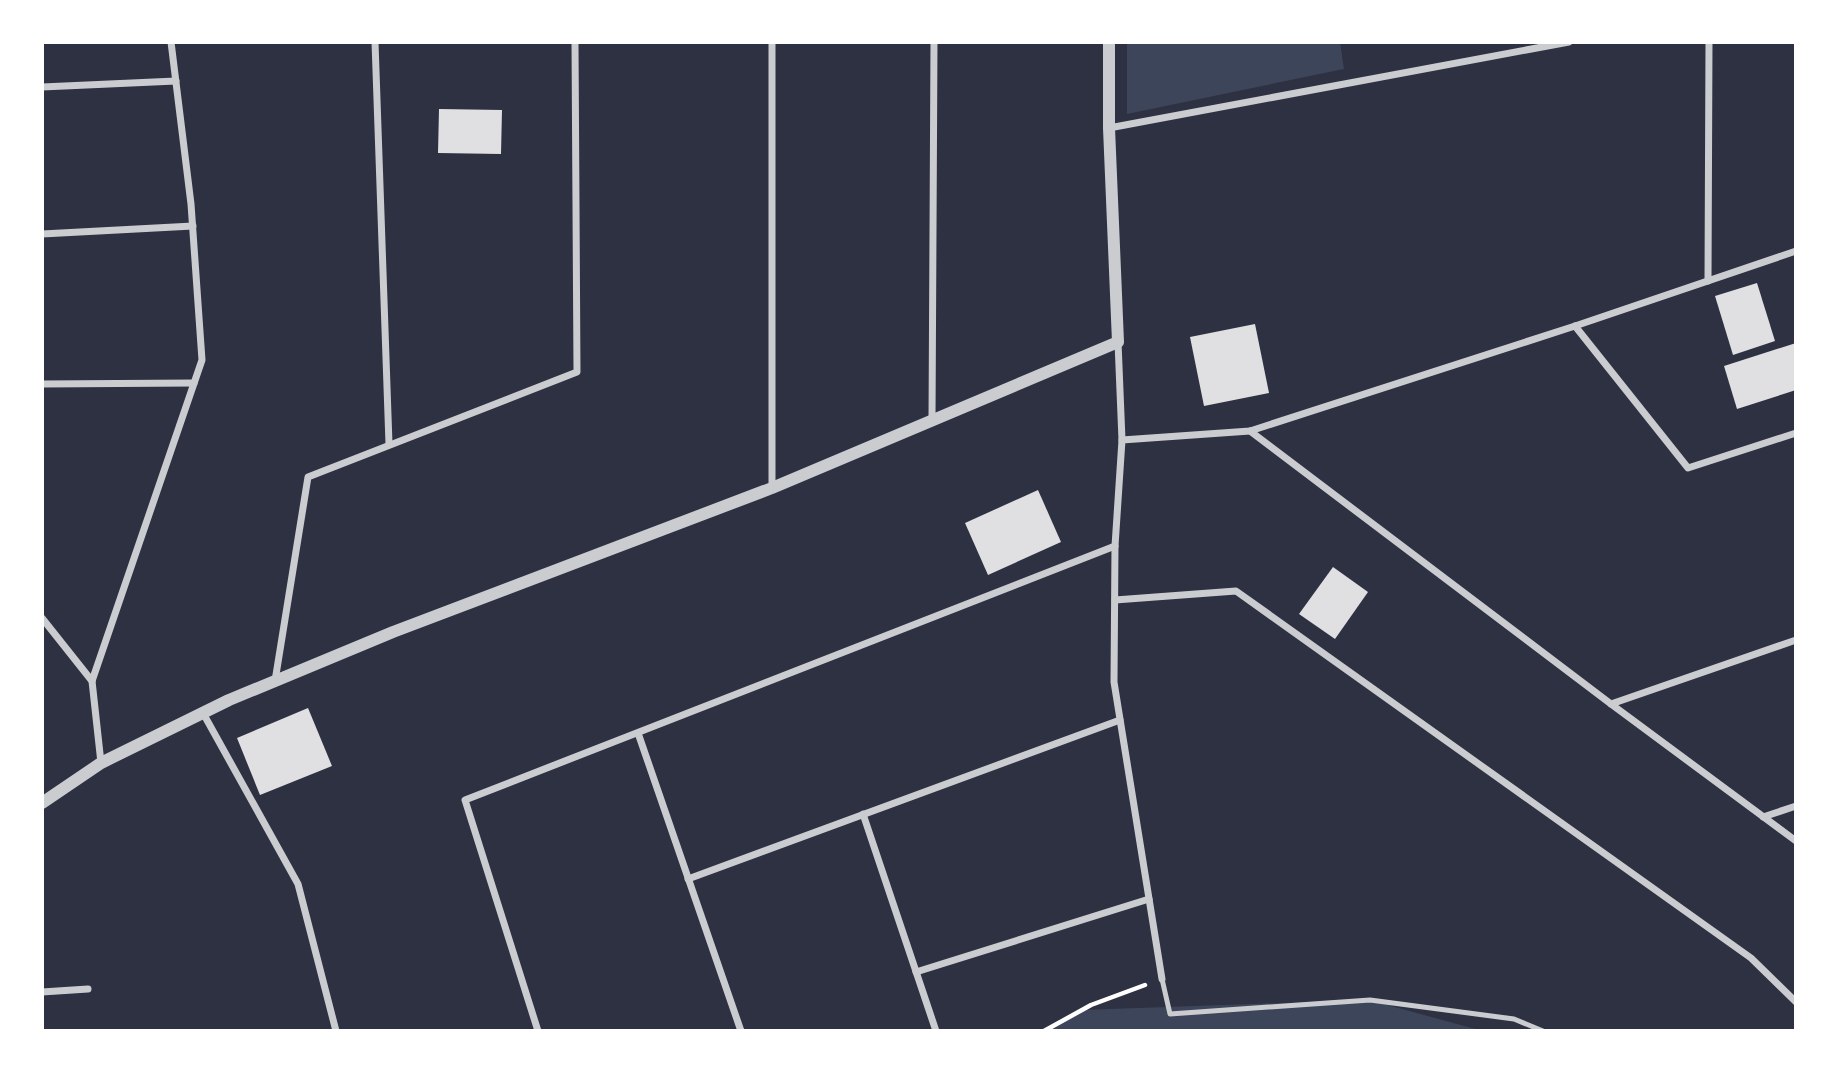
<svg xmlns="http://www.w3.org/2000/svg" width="1838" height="1073" font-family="'Work Sans',sans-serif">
	<rect width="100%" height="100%" fill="#2d3142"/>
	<!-- green -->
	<g fill="#3c4559">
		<path d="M1127 42H1340L1344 69 1127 114Z"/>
		<path d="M1369 1000 1483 1031H1048L1081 1010Z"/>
	</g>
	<!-- building -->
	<g fill="#e0e0e3">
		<path d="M439 109 502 110 501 154 438 153Z"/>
		<path d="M1757 283 1775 341 1733 355 1715 296Z"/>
		<path d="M1255 324 1269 393 1204 406 1190 337Z"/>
		<path d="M1796 343V390L1737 409 1724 366Z"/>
		<path d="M1038 490 1061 542 988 575 965 523Z"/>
		<path d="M1333 567 1368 592 1335 639 1299 614Z"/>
		<path d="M308 708 332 766 260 795 237 738Z"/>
	</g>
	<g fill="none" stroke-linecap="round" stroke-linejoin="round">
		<!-- path -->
		<path stroke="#fff" stroke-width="4.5" d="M1044 1031 1091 1005 1145 985"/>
		<!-- service -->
		<path stroke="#caccd0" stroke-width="5" d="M1162 979 1170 1014 1370 1000 1514 1019 1543 1031"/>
		<!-- minor -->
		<g stroke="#caccd0" stroke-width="7">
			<path d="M375 42 389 444"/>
			<path d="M772 42V488"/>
			<path d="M42 87 176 81"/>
			<path d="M1109 128 1569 42"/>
			<path d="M42 234 193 226"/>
			<path d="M1708 281 1709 42"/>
			<path d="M1575 326 1688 468 1796 433"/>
			<path d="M1118 342 1122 440 1250 431 1575 326 1796 251"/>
			<path d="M42 384 194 383"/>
			<path d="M932 421 934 42"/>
			<path d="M1250 431 1611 704 1796 841"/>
			<path d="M1122 440 1115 546 1114 682 1162 979"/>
			<path d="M1115 600 1236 591 1751 958 1796 1002"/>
			<path d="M42 618 92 681"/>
			<path d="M275 681 308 477 577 372 575 42"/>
			<path d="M1611 704 1796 640"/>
			<path d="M203 713 298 884 336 1031"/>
			<path d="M638 733 741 1031"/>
			<path d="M101 763 92 681 202 360 191 204 171 42"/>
			<path d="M863 814 936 1031"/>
			<path d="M1763 817 1796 806"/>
			<path d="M688 879 1120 720"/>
			<path d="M916 972 1149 899"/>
			<path d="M42 992 88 989"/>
			<path d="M538 1031 465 800 1115 546"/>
		</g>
		<!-- tertiary -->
		<path stroke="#caccd0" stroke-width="12" d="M42 803 101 763 229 700 393 632 772 488 1118 342 1109 128V42"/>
	</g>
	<!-- border -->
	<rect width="1838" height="1073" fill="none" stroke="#ffffff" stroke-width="88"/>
</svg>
